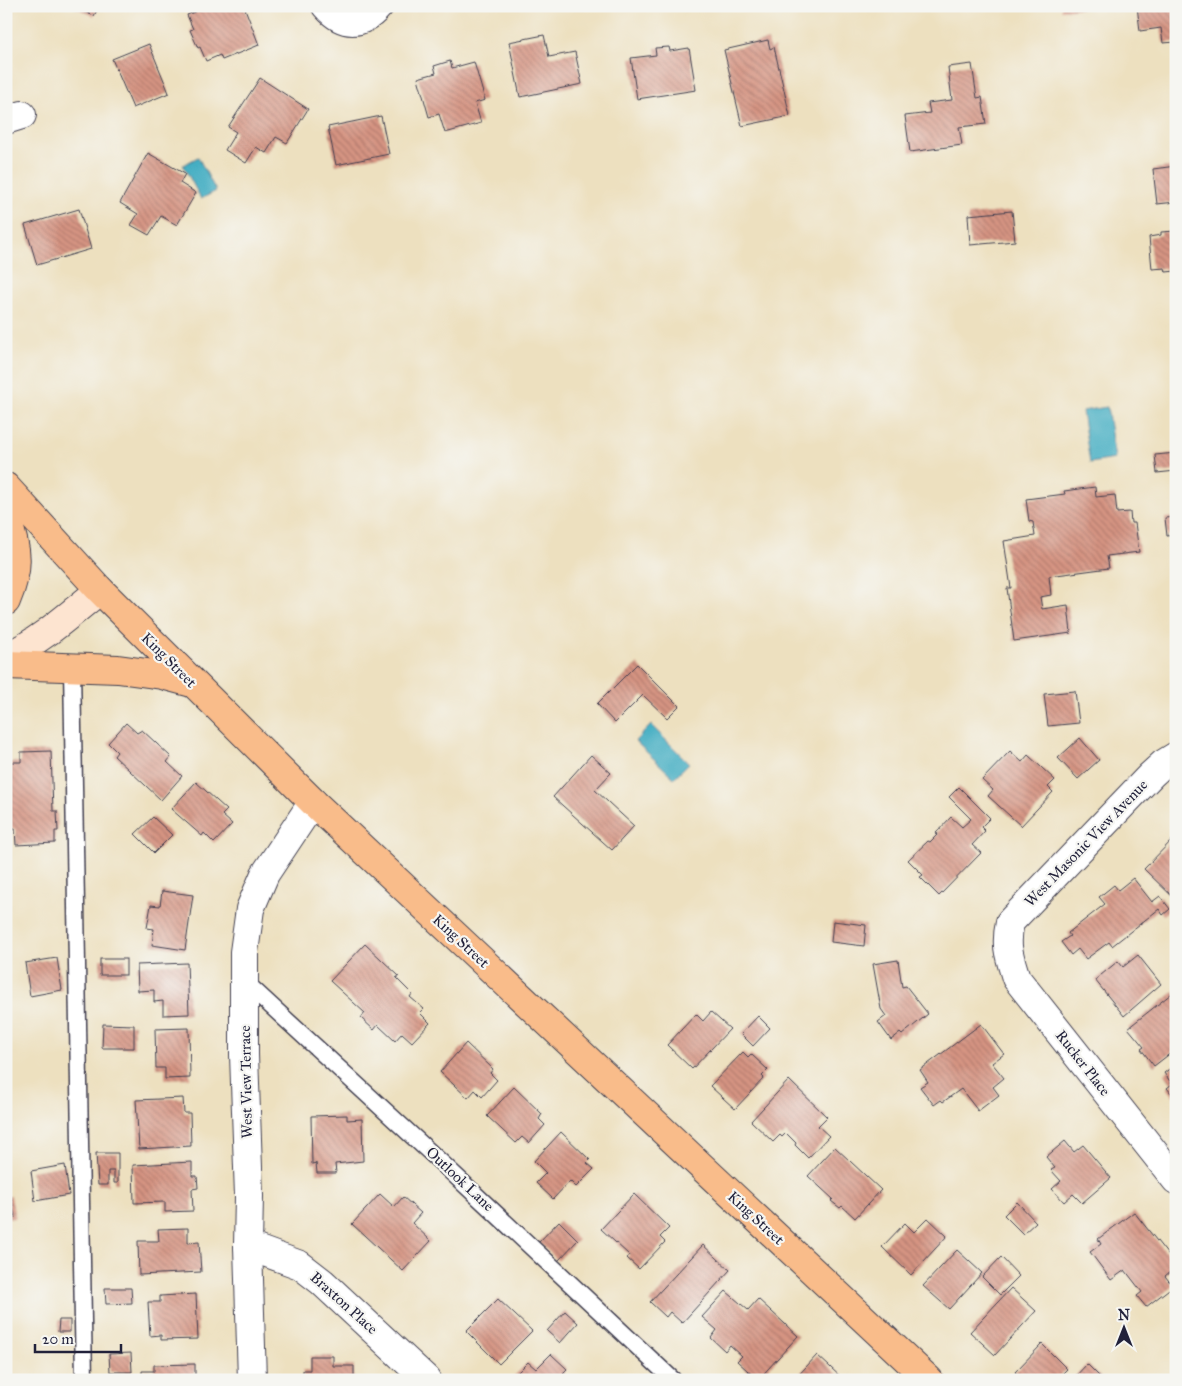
<svg xmlns="http://www.w3.org/2000/svg" width="1182" height="1386" font-family="'IM FELL Great Primer',serif">
	<defs>
		<pattern id="building-back-hatch" width="6" height="6" patternUnits="userSpaceOnUse" patternTransform="scale(1.25)"><rect width="6" height="6" fill="#d69482"/><path d="M-1 5l2 2M0 0l6 6M5-1l2 2" fill="none" stroke="#ad786c"/></pattern>
	</defs>
	<rect width="100%" height="100%" fill="#f6f6f2"/>
	<filter id="ink" filterUnits="userSpaceOnUse"><feTurbulence type="fractalNoise" baseFrequency=".02" numOctaves="2"/><feDisplacementMap in="SourceGraphic" scale="10" xChannelSelector="R" yChannelSelector="G"/><feConvolveMatrix kernelMatrix="1 2 1 2 8 2 1 2 1" color-interpolation-filters="sRGB"/></filter>
	<filter id="wash" filterUnits="userSpaceOnUse"><feTurbulence type="fractalNoise" baseFrequency=".0096" numOctaves="4" result="noise"/><feDisplacementMap in="SourceGraphic" scale="20" xChannelSelector="R" yChannelSelector="G"/><feGaussianBlur stdDeviation="1.12" result="paint"/><feColorMatrix in="noise" values="0 0 0 0 0 0 0 0 0 0 0 0 0 0 0 0 0 1.4 0 .05"/><feComposite in="paint" operator="in"/></filter>
	<g filter="url(#wash)">
		<rect width="100%" height="100%" fill="#ede0bf"/>
		<!-- water -->
		<g fill="#44aec3" stroke="#33687f">
			<path d="M198 157 216 191 201 199 183 165Z"/>
			<path d="M1107 407 1115 459 1090 463 1082 411Z"/>
			<path d="M651 725 689 763 674 778 635 741Z"/>
		</g>
		<g id="blocks">
			<!-- building -->
			<g fill="url(#building-back-hatch)">
				<path d="M72 6H99L94 16Z"/>
				<path d="M199 6H244L259 45 222 60 220 55 206 61 200 47 198 48 190 30 193 29 187 15 201 9Z"/>
				<path d="M1061 6H1085V8L1061 10Z"/>
				<path d="M1137 6H1176V42L1163 43 1161 28 1140 31Z"/>
				<path d="M544 35 549 57 575 52 582 84 520 97 509 42Z"/>
				<path d="M768 40 770 49 774 47 790 116 742 126 724 50Z"/>
				<path d="M149 44 169 93 133 108 112 59Z"/>
				<path d="M669 47 670 51 689 48 696 90 637 99 631 58 656 55 655 48Z"/>
				<path d="M450 61 452 68 474 62 485 100 475 103 481 123 445 133 439 114 429 117 418 78 436 73 434 66Z"/>
				<path d="M972 64 977 98 982 97 986 124 959 127 962 145 910 152 905 116 930 113 928 103 952 100 948 67Z"/>
				<path d="M260 78 308 109 287 143 276 137 266 153 256 147 246 163 225 150 236 132 228 127Z"/>
				<path d="M381 116 389 154 336 165 328 127Z"/>
				<path d="M148 153 185 174 180 183 196 193 177 225 161 216 149 235 131 225 138 214 120 203Z"/>
				<path d="M1176 166V202L1157 204 1153 169Z"/>
				<path d="M79 209 91 249 37 265 25 225Z"/>
				<path d="M1012 211 1015 241 970 245 968 215Z"/>
				<path d="M1176 231V271L1166 272 1165 268 1152 269 1149 237 1161 235V232Z"/>
				<path d="M1176 453V471L1157 473 1155 455Z"/>
				<path d="M1095 487 1096 497 1115 495 1117 513 1130 512 1131 523H1135L1139 552 1107 556 1109 568 1049 576 1051 595 1040 597 1042 609 1068 605 1071 633 1014 641 1007 588H1011L1004 541 1035 536 1033 522 1029 521 1026 499 1065 494 1064 491Z"/>
				<path d="M1176 517V535L1167 536 1165 518Z"/>
				<path d="M637 664 679 706 667 718 643 695 615 723 597 704Z"/>
				<path d="M1075 691 1079 723 1048 726 1044 694Z"/>
				<path d="M126 723 137 733 142 730 171 757 167 762 182 776 161 800 114 756 117 752 108 743Z"/>
				<path d="M1080 738 1099 760 1078 779 1058 758Z"/>
				<path d="M51 751 53 811H57L58 831H55V843L16 845 15 829H6V766L9 762H21V752Z"/>
				<path d="M1010 751 1022 762 1028 755 1055 780 1048 787 1053 792 1021 826 988 796 993 790 982 780Z"/>
				<path d="M591 755 611 773 595 790 634 826 612 850 553 797Z"/>
				<path d="M196 782 227 810 222 815 232 824 214 843 204 833 202 836 171 809Z"/>
				<path d="M959 787 990 818 981 827 985 831 972 845 981 853 939 896 920 877 923 875 908 860 928 841 930 842 938 834 936 833 951 817 962 827 971 819 949 797Z"/>
				<path d="M153 817 172 835 154 853 135 834Z"/>
				<path d="M1176 836V900L1144 869Z"/>
				<path d="M1133 878 1152 902 1160 896 1170 909 1163 915 1159 909 1112 946 1109 942 1086 959 1078 949 1071 955 1061 942 1070 936 1068 933 1105 904 1099 897 1114 885 1118 890Z"/>
				<path d="M162 891 193 895 185 950 152 945 154 929 147 928 151 905 160 906Z"/>
				<path d="M833 921 866 925 864 946 831 942Z"/>
				<path d="M365 944 399 976 396 978 412 994 410 997 424 1009 420 1013 430 1023 412 1042 402 1033 395 1041 378 1025 374 1030 361 1018 365 1013 330 981Z"/>
				<path d="M1138 955 1161 984 1124 1016 1095 980 1118 961 1123 967Z"/>
				<path d="M57 958 62 990 30 996 25 963Z"/>
				<rect x="100" y="959" width="26" height="16"/>
				<path d="M898 960 902 987 906 986 928 1014 902 1035 900 1033 891 1040 878 1022 886 1016 881 1009 873 964Z"/>
				<path d="M187 963 189 1014 163 1015V1001L154 1002V990L138 991 137 965Z"/>
				<path d="M1176 990V1049L1154 1066 1141 1049 1144 1047 1128 1028Z"/>
				<path d="M711 1012 730 1029 692 1069 667 1045 696 1014 703 1021Z"/>
				<path d="M758 1016 770 1028 753 1046 741 1034Z"/>
				<path d="M103 1024 134 1025V1048H102Z"/>
				<path d="M981 1024 1004 1054 992 1063 1004 1078 993 1087 999 1095 978 1111 961 1089 943 1102 941 1100 934 1105 920 1087 928 1082 920 1070Z"/>
				<path d="M189 1028 190 1078 165 1079V1068H156L155 1029Z"/>
				<path d="M466 1043 493 1069 490 1073 497 1080 482 1097 475 1090 468 1098 440 1072Z"/>
				<path d="M743 1052 748 1057 751 1054 768 1070 762 1076 764 1078 735 1109 710 1086Z"/>
				<path d="M1176 1064V1099L1167 1088 1172 1084 1164 1073Z"/>
				<path d="M789 1080 827 1117 818 1126 829 1136 808 1158 795 1145 796 1143 786 1133 782 1137 780 1135 773 1142 751 1121Z"/>
				<path d="M514 1087 542 1114 539 1119 545 1125 529 1143 522 1137 516 1143 487 1116Z"/>
				<path d="M183 1098 184 1113H190L191 1146 139 1149 136 1100Z"/>
				<path d="M347 1115V1120L362 1119 363 1161 335 1164 336 1173H317L316 1163 312 1164 311 1116Z"/>
				<path d="M561 1132 590 1160 587 1163 594 1169 576 1187 570 1181 553 1199 536 1183 546 1173 534 1161Z"/>
				<path d="M1065 1141 1074 1152 1083 1145 1111 1178 1082 1203 1073 1194 1064 1202 1052 1189 1061 1181 1051 1170 1055 1168 1046 1157Z"/>
				<path d="M835 1147 881 1190 855 1218 842 1206 840 1208 831 1201 833 1199 808 1176Z"/>
				<path d="M96 1153H118V1183H114V1171H108V1185H98Z"/>
				<path d="M192 1162V1176H197L198 1188 192 1189 193 1211 165 1212V1202L134 1203 133 1165Z"/>
				<path d="M65 1165 69 1195 35 1201 31 1171Z"/>
				<path d="M380 1194 394 1207 403 1197 421 1213 412 1223 431 1241 403 1271 352 1224Z"/>
				<path d="M634 1194 669 1228 660 1237 665 1242 639 1269 627 1258 629 1255 601 1229Z"/>
				<path d="M11 1196 15 1218 6 1219V1197Z"/>
				<path d="M1017 1202 1036 1222 1023 1234 1004 1215Z"/>
				<path d="M1134 1212 1176 1265V1267L1165 1276 1173 1286 1146 1307 1137 1296 1142 1292 1125 1270 1111 1280 1090 1252 1101 1244 1098 1239Z"/>
				<path d="M928 1218 947 1236 911 1275 882 1247 905 1223 914 1232Z"/>
				<path d="M559 1221 578 1240 558 1261 539 1242Z"/>
				<path d="M188 1228V1243L199 1242 201 1272 139 1275 138 1241H159L158 1229Z"/>
				<path d="M703 1245 730 1270 682 1323 670 1312 666 1317 650 1302Z"/>
				<path d="M957 1250 982 1273 949 1309 923 1286Z"/>
				<path d="M1001 1257 1019 1276 1000 1295 982 1277Z"/>
				<path d="M105 1288H131L132 1303 106 1304Z"/>
				<path d="M1011 1288 1036 1311 995 1355 970 1332Z"/>
				<path d="M726 1291 748 1310 758 1299 798 1336 758 1380 737 1361 742 1356 730 1345 725 1351 711 1338 717 1330 702 1317Z"/>
				<path d="M196 1294 198 1339 161 1340V1335L150 1336 148 1302H160V1296Z"/>
				<path d="M498 1299 532 1331 499 1364 466 1331Z"/>
				<path d="M565 1311 578 1323 560 1343 547 1331Z"/>
				<path d="M59 1320H70V1332H58Z"/>
				<path d="M1042 1344 1067 1369 1056 1380H1022L1015 1372Z"/>
				<path d="M131 1353 132 1372H110L109 1354Z"/>
				<path d="M551 1354 567 1369 563 1373 570 1380H518L514 1376 528 1362 536 1369Z"/>
				<path d="M817 1355 844 1380H794Z"/>
				<path d="M310 1356H333V1366H354V1380H303V1370H310Z"/>
				<path d="M195 1364V1380H142V1371H154V1365Z"/>
				<path d="M1087 1364 1103 1380H1072Z"/>
			</g>
		</g>
	</g>
	<g filter="url(#ink)">
		<use href="#blocks" fill-opacity="0" stroke="#403e4f" stroke-width="1"/>
		<g fill="none" stroke-linecap="round" stroke-linejoin="round">
			<defs>
				<g id="lane">
					<path d="M72 667 84 1380"/>
					<path d="M244 981 445 1166 673 1380"/>
				</g>
				<g id="street">
					<path d="M326 6C343 26 362 26 379 6"/>
					<path d="M6 120 22 115"/>
					<path d="M1176 756 1163 764 1151 775 1010 922C1005 946 1009 955 1016 978L1176 1180"/>
					<path d="M248 1246 300 1265 322 1282 427 1380"/>
					<path d="M252 1380 248 1246 249 1196 244 1055V952L250 909 265 874 313 802"/>
				</g>
				<path id="secondary" d="M6 657C41 641 70 614 100 590"/>
				<g id="primary">
					<path d="M6 487 100 590 313 802 929 1380"/>
					<path d="M6 517C18 550 20 568 6 601"/>
					<path d="M6 665 118 669 162 675 192 683"/>
				</g>
			</defs>
			<!-- lane casing -->
			<use href="#lane" stroke="#403e4f" stroke-width="19"/>
			<!-- street casing -->
			<use href="#street" stroke="#403e4f" stroke-width="30"/>
			<!-- secondary casing -->
			<use href="#secondary" stroke="#403e4f" stroke-width="30"/>
			<!-- primary casing -->
			<use href="#primary" stroke="#403e4f" stroke-width="30"/>
			<!-- lane -->
			<use href="#lane" stroke="#fff" stroke-width="16"/>
			<!-- street -->
			<use href="#street" stroke="#fff" stroke-width="28"/>
			<!-- secondary -->
			<use href="#secondary" stroke="#fde4d0" stroke-width="28"/>
			<!-- primary -->
			<use href="#primary" stroke="#f9bc8a" stroke-width="28"/>
		</g>
	</g>
	<g text-anchor="middle" stroke-width="4.5" stroke-linejoin="round" paint-order="stroke">
		<!-- street labels -->
		<g font-size="15" fill="#22223b" stroke="#f6f6f2">
			<text transform="translate(169 660) rotate(45)" y="5">King Street</text>
			<text transform="translate(1086 843) rotate(-46)" y="5">West Masonic View Avenue</text>
			<text transform="translate(461 941) rotate(43)" y="5">King Street</text>
			<text transform="translate(1083 1063) rotate(52)" y="5">Rucker Place</text>
			<text transform="translate(246 1082) rotate(-91)" y="5">West View Terrace</text>
			<text transform="translate(460 1179) rotate(43)" y="5">Outlook Lane</text>
			<text transform="translate(756 1218) rotate(43)" y="5">King Street</text>
			<text transform="translate(344 1303) rotate(42)" y="5">Braxton Place</text>
		</g>
	</g>
	<!-- margin -->
	<rect width="1182" height="1386" fill="none" stroke="#f6f6f2" stroke-width="25"/>
	<!-- north arrow -->
	<g transform="translate(1124 1328)" stroke="#f6f6f2" stroke-width="4" paint-order="stroke">
	<path d="M0-4L9 19L0 12L-9 19Z" fill="#22223b"/>
	<text y="-8" font-size="14" font-weight="bold" text-anchor="middle" fill="#22223b">N</text>
	</g>
	<!-- scale -->
	<path d="M35 1344v8h86v-8" fill="none" stroke="#22223b" stroke-width="2.5"/>
	<text x="42" y="1344" font-size="15" fill="#22223b" stroke="#f6f6f2" stroke-width="4" paint-order="stroke">20 m</text>
</svg>
